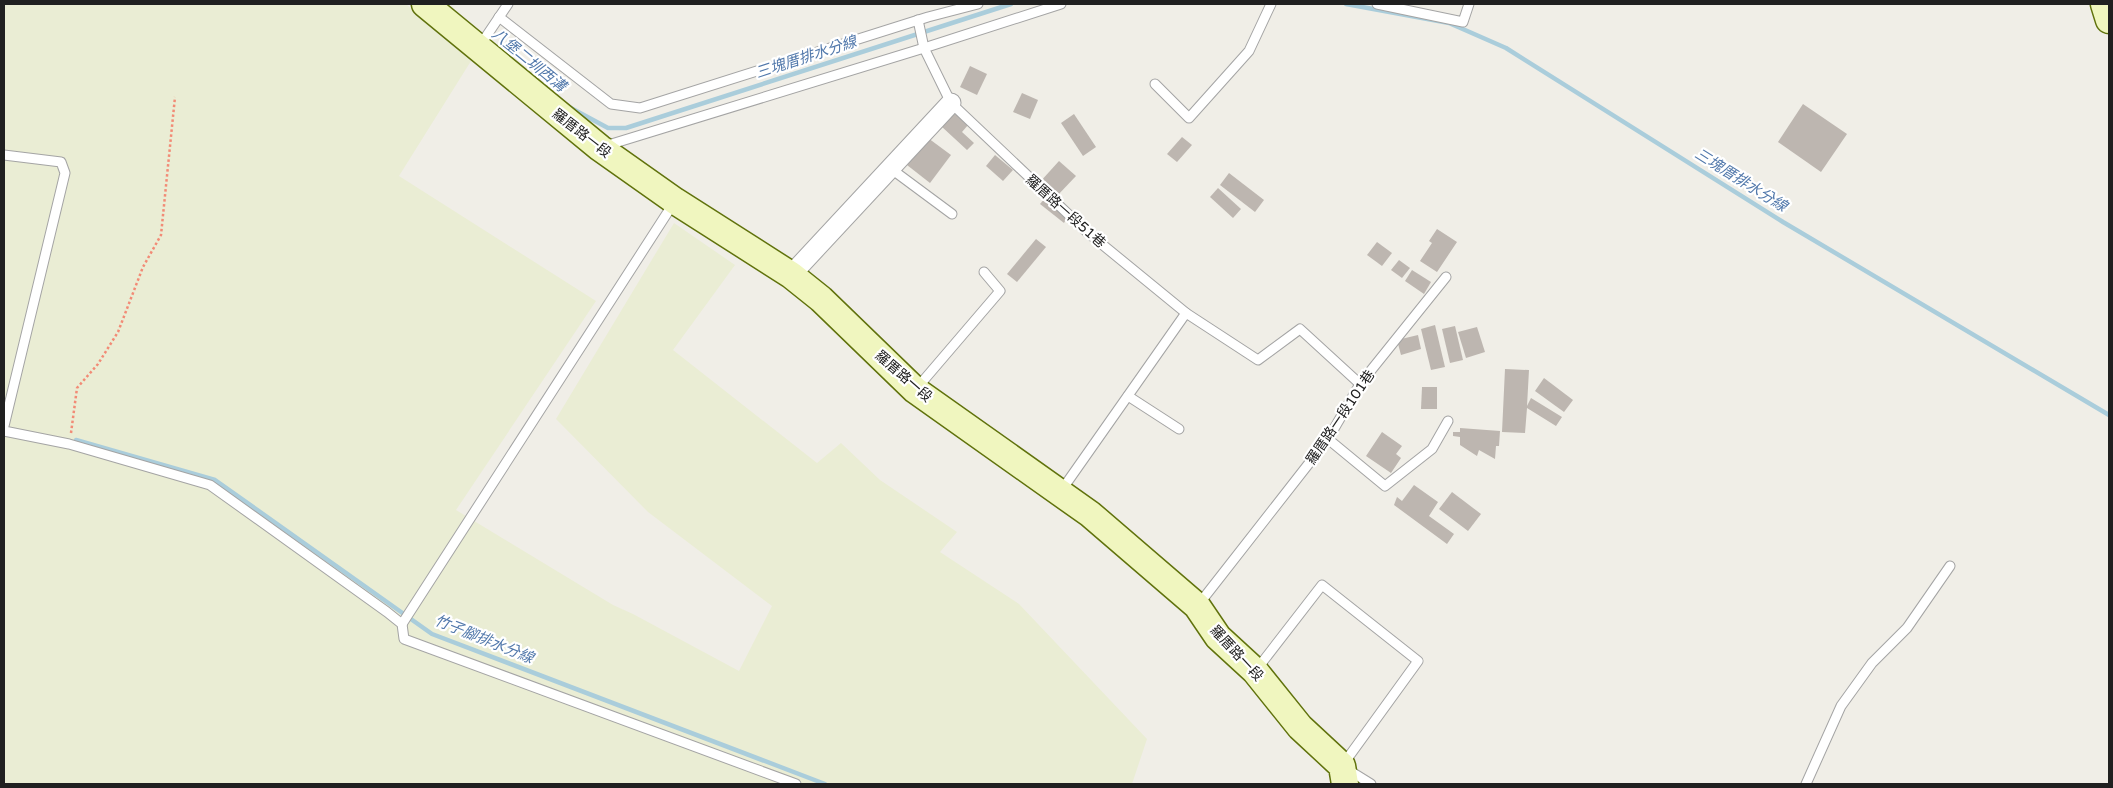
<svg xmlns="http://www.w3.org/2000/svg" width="2113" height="788" font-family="'Varela Round','Noto Sans TC',sans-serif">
	<rect width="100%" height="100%" fill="#f0eee7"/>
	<!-- farmland -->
	<path fill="#eaedd4" d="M4 4H406L471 61 399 176 596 301 456 510 613 605 633 614 739 671 772 606 648 512 556 419 674 223 735 265 673 350 817 463 841 443 880 480 957 532 940 552 1019 604 1147 739 1132 784H4Z"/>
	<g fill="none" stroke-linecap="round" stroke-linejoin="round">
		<!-- stream -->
		<g stroke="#aacddb" stroke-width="4.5">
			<path d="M1346 4 1449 23 1506 48 1783 222 2109 415"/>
			<path d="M569 107 608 128H626L1011 4"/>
			<path d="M76 440 215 480 432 634 825 784"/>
		</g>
	</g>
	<!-- building -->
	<g fill="#bdb6b0">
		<path d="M970 66 987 74 977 95 960 87Z"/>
		<path d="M1022 93 1038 100 1030 119 1013 112Z"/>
		<path d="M1803 104 1847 134 1821 172 1778 142Z"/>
		<path d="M953 114 958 115 968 125 962 132 974 143 967 150 941 126Z"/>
		<path d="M1074 114 1096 147 1083 156 1061 123Z"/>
		<path d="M1182 137 1192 145 1177 162 1167 154Z"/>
		<path d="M928 138 951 155 930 183 907 165Z"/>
		<path d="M995 155 1013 170 1003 181 986 166Z"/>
		<path d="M1059 161 1076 176 1056 197 1040 182Z"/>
		<path d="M1229 173 1264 200 1255 212 1220 185Z"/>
		<path d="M1218 188 1241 209 1233 218 1210 197Z"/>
		<path d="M1045 198 1068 216 1064 223 1040 204Z"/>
		<path d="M1437 229 1457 242 1437 272 1420 261 1432 243 1429 241Z"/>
		<path d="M1036 239 1046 247 1017 282 1007 274Z"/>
		<path d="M1377 242 1392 253 1382 266 1367 255Z"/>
		<path d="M1399 260 1410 268 1402 278 1391 270Z"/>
		<path d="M1412 270 1431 282 1424 294 1405 281Z"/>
		<path d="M1435 325 1445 367 1431 370 1421 329Z"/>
		<path d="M1455 326 1463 360 1450 363 1442 329Z"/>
		<path d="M1477 327 1485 352 1466 358 1458 332Z"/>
		<path d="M1418 335 1421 349 1401 355 1397 340Z"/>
		<path d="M1505 369 1529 370 1527 406 1531 398 1562 417 1556 426 1527 408 1525 433 1502 432Z"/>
		<path d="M1544 378 1573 400 1564 412 1535 391Z"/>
		<path d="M1422 387H1437V409H1421Z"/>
		<path d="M1460 428 1500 431 1499 446H1496L1495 459 1479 450 1477 456 1460 445V437L1453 436V432H1460Z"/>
		<path d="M1382 432 1402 446 1396 454 1401 458 1391 473 1366 456Z"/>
		<path d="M1414 485 1438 502 1429 516 1454 534 1447 544 1394 505 1397 497 1402 501Z"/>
		<path d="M1452 492 1481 514 1468 531 1439 509Z"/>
	</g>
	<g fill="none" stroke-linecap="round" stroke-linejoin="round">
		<defs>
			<g id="lane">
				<path d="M1377 4 1463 22 1469 4"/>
				<path d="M499 17 611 104 640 108 928 17 978 4"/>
				<path d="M918 20 924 48 951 103 1087 232 1186 313 1258 360 1300 329 1360 384"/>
				<path d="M479 47 508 4"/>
				<path d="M1155 84 1189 118 1249 51 1271 4"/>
				<path d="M605 146 924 48 1061 4"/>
				<path d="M4 155 61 162 65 173 4 426"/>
				<path d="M890 168 952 214"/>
				<path d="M917 388 1000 291 984 272"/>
				<path d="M1128 396 1179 429"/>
				<path d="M4 431 69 444 210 485 387 612 402 624 404 639 796 784"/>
				<path d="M1328 439 1385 486 1432 449 1448 421"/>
				<path d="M1061 491 1186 313"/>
				<path d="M1199 604 1328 439 1360 384 1446 277"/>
				<path d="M402 624 673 204"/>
				<path d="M1257 669 1322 585 1418 661 1342 766 1371 784"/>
				<path d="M1806 784 1841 706 1872 663 1907 628 1950 566"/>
			</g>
			<path id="street" d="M791 275 951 103"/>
			<g id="secondary">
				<path d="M425 4 600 148 675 201 791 275 821 299 915 390 1090 514 1197 606 1218 637 1255 671 1300 727 1342 766 1345 784"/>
				<path d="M2104 4 2109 20"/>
			</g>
		</defs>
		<!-- lane casing -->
		<use href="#lane" stroke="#a4a4a4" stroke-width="11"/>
		<!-- street casing -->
		<use href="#street" stroke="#a4a4a4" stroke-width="21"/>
		<!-- secondary casing -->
		<use href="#secondary" stroke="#60720c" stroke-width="29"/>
		<!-- path -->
		<path stroke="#f28b76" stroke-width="2.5" stroke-dasharray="2.5 2.5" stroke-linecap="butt" d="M71 433 77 388 98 364 118 332 143 267 161 235 175 97"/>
		<!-- lane -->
		<use href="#lane" stroke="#fff" stroke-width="9"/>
		<!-- street -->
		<use href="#street" stroke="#fff" stroke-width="19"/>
		<!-- secondary -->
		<use href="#secondary" stroke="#f0f6bf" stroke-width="26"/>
	</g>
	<g text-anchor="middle" stroke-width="4.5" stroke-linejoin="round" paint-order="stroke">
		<!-- street labels -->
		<g font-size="14" fill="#202020" stroke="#fff">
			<text transform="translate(582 133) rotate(38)" y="5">羅厝路一段</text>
			<text transform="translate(1066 211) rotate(42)" y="5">羅厝路一段51巷</text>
			<text transform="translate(904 376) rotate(41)" y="5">羅厝路一段</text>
			<text transform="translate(1340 417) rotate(-56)" y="5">羅厝路一段101巷</text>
			<text transform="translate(1237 653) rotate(47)" y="5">羅厝路一段</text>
		</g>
		<!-- water labels -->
		<g font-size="15" font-style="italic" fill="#5178ab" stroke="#fff">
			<text transform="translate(806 57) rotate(-18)" y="5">三塊厝排水分線</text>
			<text transform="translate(529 60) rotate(39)" y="5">八堡二圳西溝</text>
			<text transform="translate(1741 180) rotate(32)" y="5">三塊厝排水分線</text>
			<text transform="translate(484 639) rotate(22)" y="5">竹子腳排水分線</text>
		</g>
	</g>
	<!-- border -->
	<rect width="2113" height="788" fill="none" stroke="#202020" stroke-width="10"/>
</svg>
